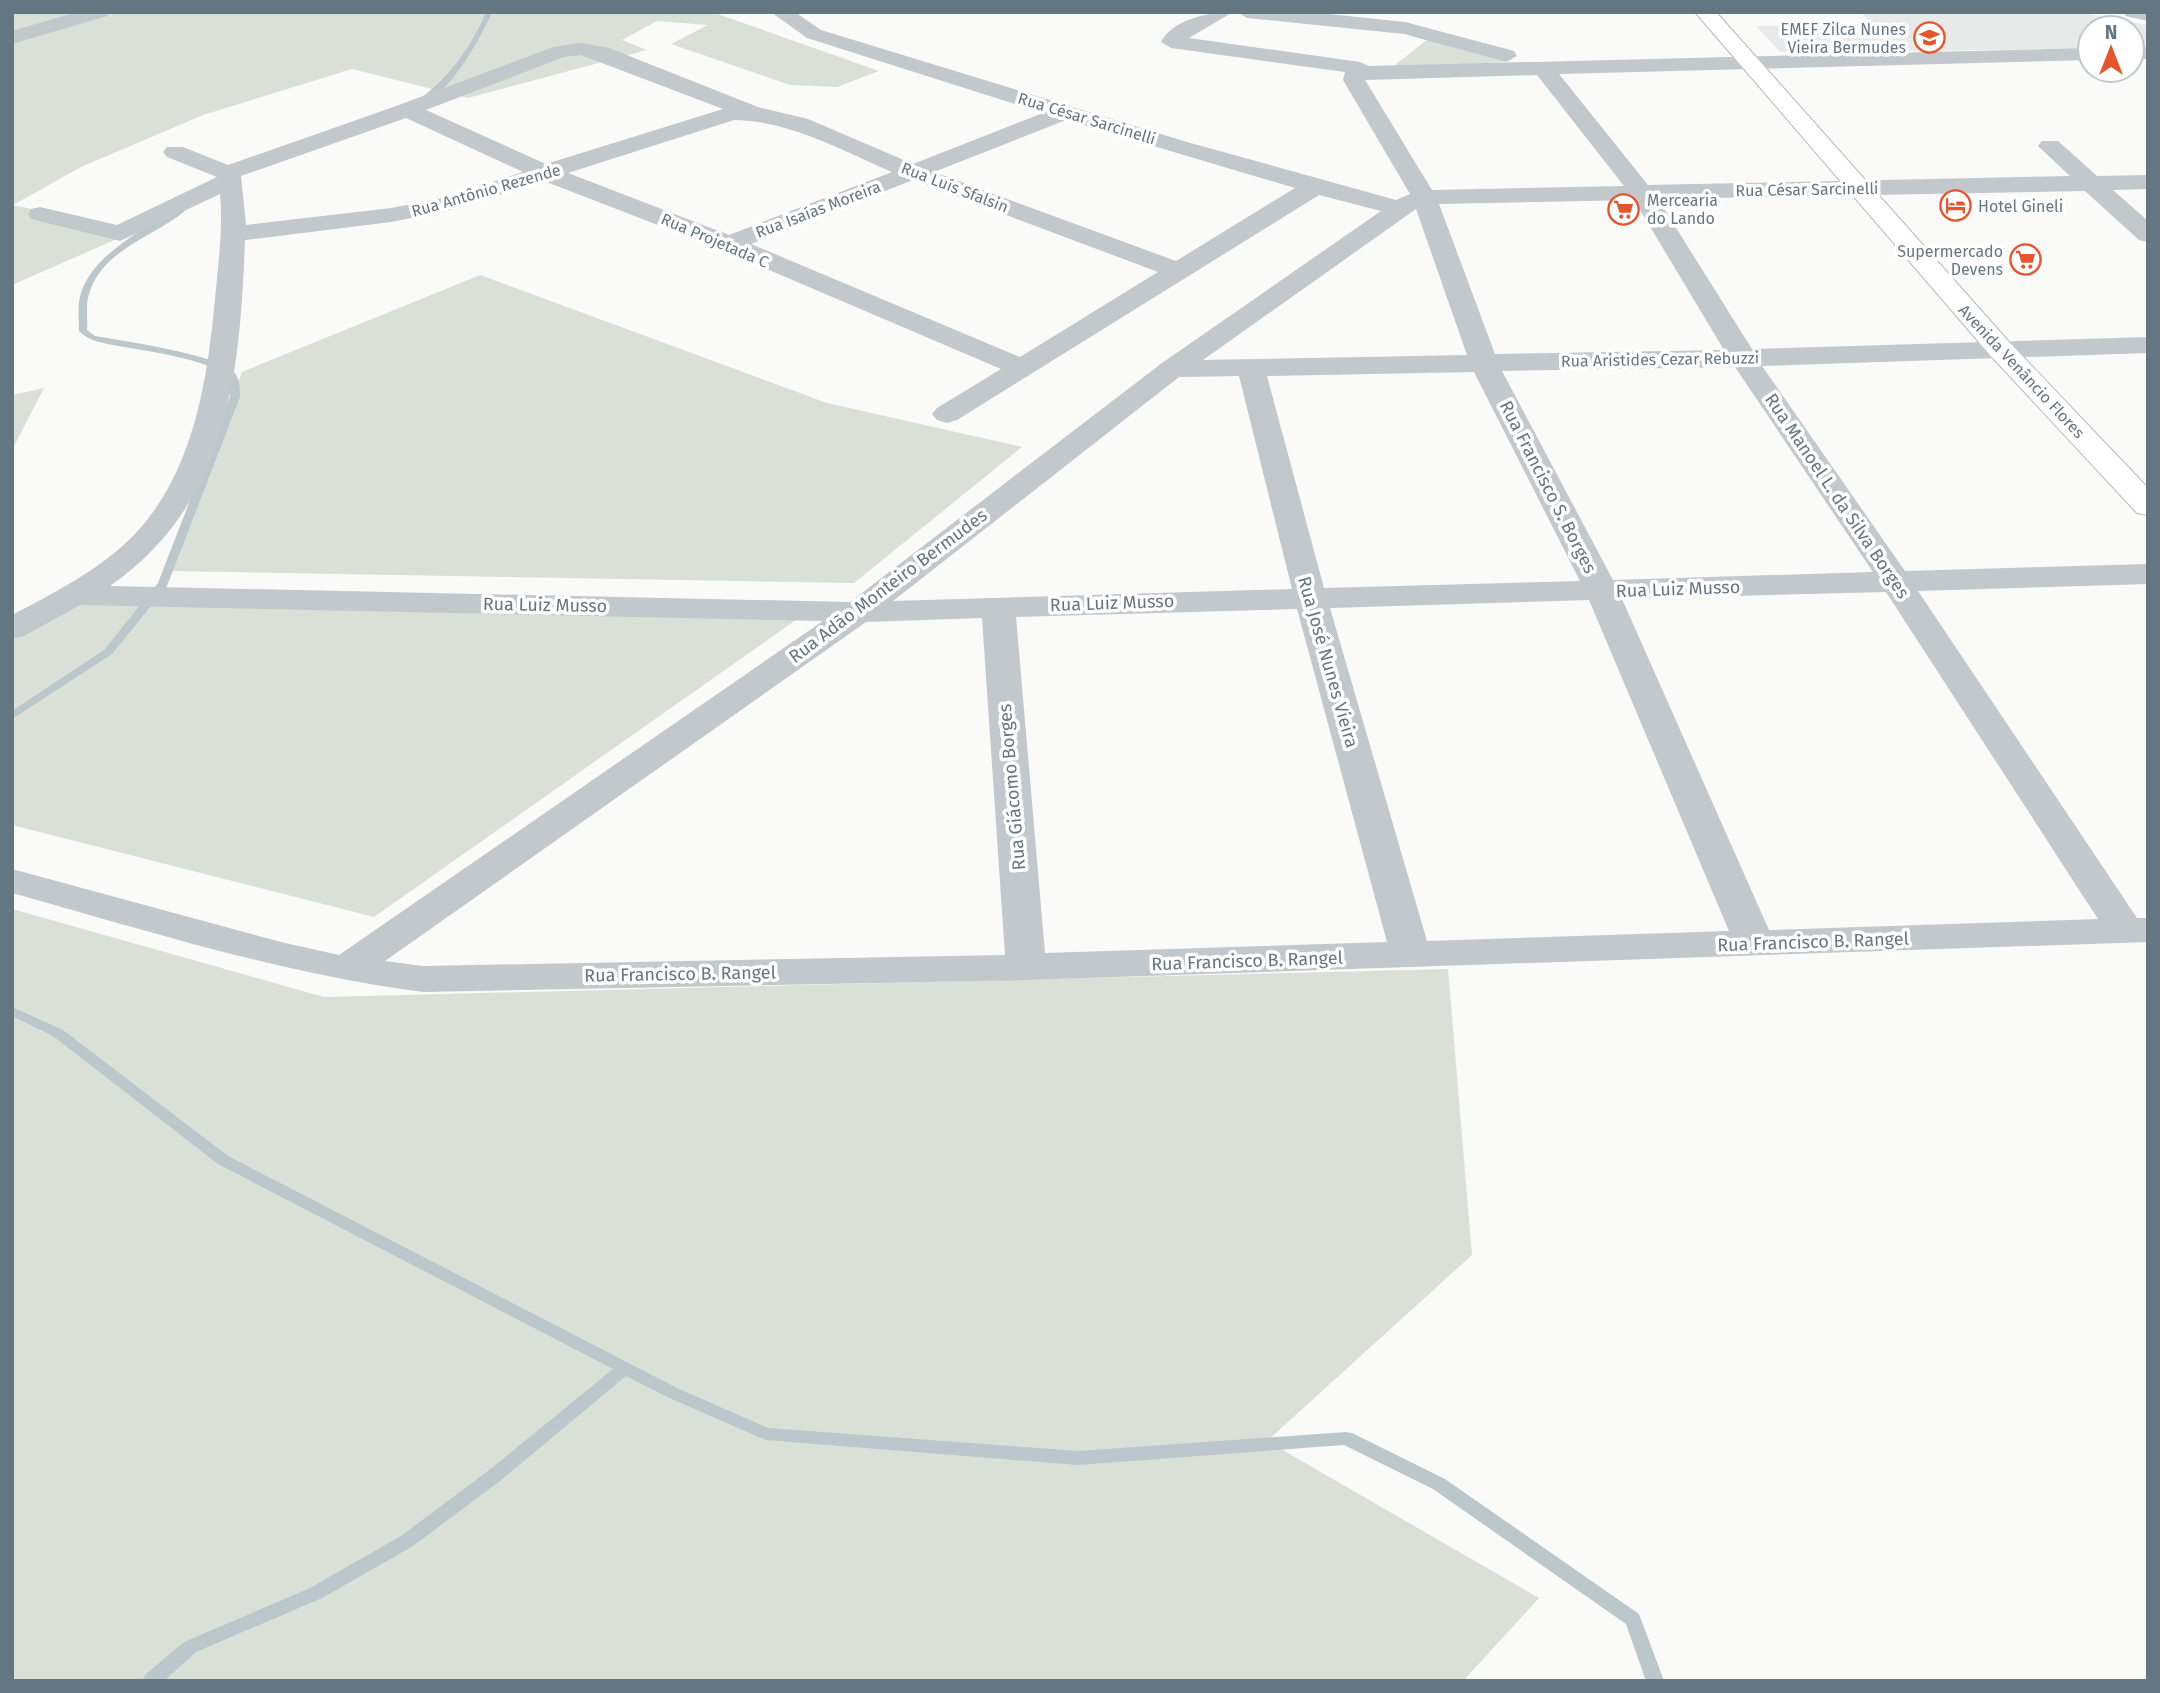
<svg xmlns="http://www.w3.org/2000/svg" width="2160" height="1693" font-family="'Fira Sans',sans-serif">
	<rect width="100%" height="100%" fill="#fafaf8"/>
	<!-- built -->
	<path fill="#e8e9e9" d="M1861 12H2079L2148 25V49H2132V28H2090V49L1780 52 1756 26 1871 24Z"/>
	<!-- green -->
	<g fill="#dadfd7">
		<path d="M12 12H712L879 71 837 87 790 85 671 44 708 25 657 21 622 40 647 50 468 98 352 69 203 115 81 167 13 205 135 231 12 285Z"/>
		<path d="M1428 39 1504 62 1390 69Z"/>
		<path d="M480 275 827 403 1022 447 854 583 165 571 242 372Z"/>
		<path d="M44 388 12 450V395Z"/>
		<path d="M84 599 810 610 374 917 12 825V636Z"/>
		<path d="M12 909 324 997 1448 969 1472 1255 1267 1441 1539 1598 1463 1681H12Z"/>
	</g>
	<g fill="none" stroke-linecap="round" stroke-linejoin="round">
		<!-- stream -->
		<g fill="#bbc7cb" fill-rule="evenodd">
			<path d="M486 12H492C483 34 447 100 421 102V98C451 75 471 47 486 12Z"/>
			<path d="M179 208 186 210C155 236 104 249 90 291 85 303 88 318 87 330L95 336C124 341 213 354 233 371 240 378 240 388 240 397L167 586 112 654 12 719V711L104 650 158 583 230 397 228 377C208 359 146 351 119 346 103 343 90 342 79 331 79 319 77 304 81 293 93 254 147 227 179 208Z"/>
			<path d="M12 1007 63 1030 228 1156 677 1388 768 1428 1078 1451 1346 1432 1352 1433 1445 1479 1639 1614 1664 1681H1646L1626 1624 1433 1489 1344 1445 1078 1465 766 1440 665 1396 626 1376 500 1481 413 1546 322 1598 196 1652 164 1681H142L145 1675 184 1642 310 1588 401 1536 488 1471 613 1369 218 1164 53 1036 12 1016Z"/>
		</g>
		<defs>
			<path id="major" d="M1695 12H1716L2010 343 2148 488V515L2137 513 1990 355Z"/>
		</defs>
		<!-- major casing -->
		<use href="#major" stroke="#b5babe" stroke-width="2"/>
		<!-- minor -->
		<g fill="#c3c8cc" fill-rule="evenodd">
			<path d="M77 12H110L107 16 12 44V31Z"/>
			<path d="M771 12H795L821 30 1187 142 1396 200 1410 194 1343 80 1345 72 1171 48 1161 42C1173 19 1209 12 1233 12L1189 38 1360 62 1369 66 2090 48V60L1559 74 1648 185 2070 176 2038 146 2042 141H2058L2097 176 2148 175V189L2113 190 2148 221V242L2139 240 2085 191 1658 199 1752 349 2148 337V353L1762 366 1905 571 2148 564V584L1918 591 2137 918H2148V942L1026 980 423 992C283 974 148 931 12 893V869L281 942 339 955 823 621 80 605 24 636 12 639V615C54 593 99 570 132 537 196 472 208 375 216 289 219 257 223 226 220 194L120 241 31 219 28 214 31 209 40 207 117 225 217 177 167 157 163 152 167 147H183L228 165 399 105 553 47 581 43 609 48 758 107 808 119 913 164 1043 113 807 38ZM581 55 723 109 546 164 426 110 564 57ZM1537 75 1624 186 1432 190 1365 80ZM406 118 523 172 438 199 391 208 246 225 241 176ZM734 120C791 121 841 150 892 172L729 235 568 173ZM1066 120 1295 188 1176 261 934 172ZM913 180 1158 272 1020 357 751 244ZM544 181 720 249 1001 369 937 408 932 414 937 420 947 423 957 420 1319 195 1381 211 1162 363 850 602 110 586C229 503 240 373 245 240L391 222 443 212ZM1634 200 1724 350 1495 354 1439 204ZM1416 209 1467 355 1203 360ZM1735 367 1873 572 1613 580 1502 371ZM1474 372 1580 581 1324 588 1267 376ZM1239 376 1292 589 893 601 1179 377ZM1886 592 2098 919 1769 930 1622 599ZM1589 600 1729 931 1427 941 1330 608ZM1297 609 1387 942 1045 953 1016 617ZM982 618 1005 955 423 966 385 961 866 622Z"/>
			<path d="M1237 12H1310L1405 22 1514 51 1517 56 1506 62 1404 34 1247 18Z"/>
			<path d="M2123 12H2148V21L2126 16Z"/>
			<rect x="2132" y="47" width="16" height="12"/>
		</g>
		<!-- major -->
		<use href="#major" fill="#fff" fill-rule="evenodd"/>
	</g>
	<!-- icons -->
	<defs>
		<symbol id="school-ring" viewBox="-11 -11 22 22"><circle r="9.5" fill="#fff" stroke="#e4572e" stroke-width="1.5"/><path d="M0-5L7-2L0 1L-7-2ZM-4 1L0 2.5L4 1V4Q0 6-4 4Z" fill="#e4572e"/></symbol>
		<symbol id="hotel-ring" viewBox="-11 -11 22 22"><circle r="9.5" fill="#fff" stroke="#e4572e" stroke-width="1.5"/><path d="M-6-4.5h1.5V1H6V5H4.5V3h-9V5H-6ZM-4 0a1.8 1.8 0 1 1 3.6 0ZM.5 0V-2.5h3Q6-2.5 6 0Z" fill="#e4572e"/></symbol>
		<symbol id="supermarket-ring" viewBox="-11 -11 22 22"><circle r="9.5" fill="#fff" stroke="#e4572e" stroke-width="1.5"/><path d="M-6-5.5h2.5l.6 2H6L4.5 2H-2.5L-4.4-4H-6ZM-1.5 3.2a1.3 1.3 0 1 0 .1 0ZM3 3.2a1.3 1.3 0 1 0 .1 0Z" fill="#e4572e"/></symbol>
	</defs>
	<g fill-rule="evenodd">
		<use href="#school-ring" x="1912" y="20" width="35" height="35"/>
		<use href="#hotel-ring" x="1938" y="188" width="35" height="35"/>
		<use href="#supermarket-ring" x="1606" y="192" width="35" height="35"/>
		<use href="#supermarket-ring" x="2008" y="242" width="35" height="35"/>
	</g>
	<g text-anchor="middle" stroke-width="7" stroke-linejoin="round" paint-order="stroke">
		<!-- far-poi labels -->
		<g font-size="16" fill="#657683" stroke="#fff" text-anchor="end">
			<text x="1906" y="35">EMEF Zilca Nunes<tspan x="1906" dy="18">Vieira Bermudes</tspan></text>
			<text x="1647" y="206" text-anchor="start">Mercearia<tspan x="1647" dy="18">do Lando</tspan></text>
			<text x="1978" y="212" text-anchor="start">Hotel Gineli</text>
			<text x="2003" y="257">Supermercado<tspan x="2003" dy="18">Devens</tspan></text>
		</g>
		<!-- far-street labels -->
		<g font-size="16" fill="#657683" stroke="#fff">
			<text transform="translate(1087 118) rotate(17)" y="6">Rua César Sarcinelli</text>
			<text transform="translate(955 187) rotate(21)" y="6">Rua Luís Sfalsin</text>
			<text transform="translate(1807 189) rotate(-1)" y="6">Rua César Sarcinelli</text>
			<text transform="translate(486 190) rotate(-16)" y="6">Rua Antônio Rezende</text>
			<text transform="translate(818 209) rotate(-21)" y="6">Rua Isaías Moreira</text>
			<text transform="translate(715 240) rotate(23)" y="6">Rua Projetada C</text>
			<text transform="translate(1660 359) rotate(-1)" y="6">Rua Aristides Cezar Rebuzzi</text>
			<text transform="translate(2022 371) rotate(47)" y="6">Avenida Venâncio Flores</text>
		</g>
		<!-- street labels -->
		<g font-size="18" fill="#657683" stroke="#fff">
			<text transform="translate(1548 487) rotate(63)" y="6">Rua Francisco S. Borges</text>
			<text transform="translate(1837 496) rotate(56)" y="6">Rua Manoel L. da Silva Borges</text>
			<text transform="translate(888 586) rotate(-37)" y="6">Rua Adão Monteiro Bermudes</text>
			<text transform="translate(1678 589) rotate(-2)" y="6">Rua Luiz Musso</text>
			<text transform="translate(1112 603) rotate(-2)" y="6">Rua Luiz Musso</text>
			<text transform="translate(545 605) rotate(1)" y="6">Rua Luiz Musso</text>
			<text transform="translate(1328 662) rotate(74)" y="6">Rua José Nunes Vieira</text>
			<text transform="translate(1012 787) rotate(-95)" y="6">Rua Giácomo Borges</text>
			<text transform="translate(1813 942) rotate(-2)" y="6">Rua Francisco B. Rangel</text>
			<text transform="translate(1247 961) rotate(-2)" y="6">Rua Francisco B. Rangel</text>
			<text transform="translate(680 974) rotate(-1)" y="6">Rua Francisco B. Rangel</text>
		</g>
	</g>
	<!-- border -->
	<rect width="2160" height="1693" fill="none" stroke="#657683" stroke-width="28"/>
	<!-- north arrow -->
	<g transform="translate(2111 49)"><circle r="33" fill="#ffffff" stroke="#c1c8cd" stroke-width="2"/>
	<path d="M0-5L12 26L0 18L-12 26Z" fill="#e4572e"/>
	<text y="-10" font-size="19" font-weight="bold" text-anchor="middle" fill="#657683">N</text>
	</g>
</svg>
